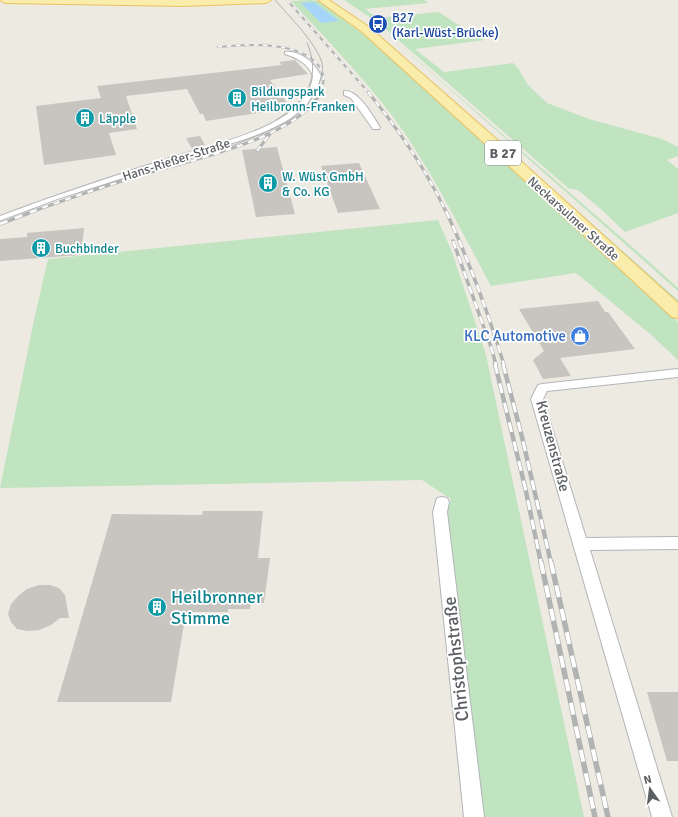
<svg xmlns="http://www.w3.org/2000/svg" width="678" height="817" font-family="Signika,sans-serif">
	<rect width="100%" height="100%" fill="#edeae2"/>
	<!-- green -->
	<g fill="#c0e3c0">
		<path d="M311 0 319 1 367 37 431 93 678 322V360L649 333 576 273 491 286C463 234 437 181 404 132 371 85 330 43 291 1Z"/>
		<path d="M327 0H330L376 32 678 300V305Z"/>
		<path d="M344 0H425L428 3 365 9 377 18 439 12 455 23 475 33 485 40 415 49 444 72 513 63 518 68 528 85 547 103 589 119 662 139 678 147V156L667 160 678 169V213L625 232 601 209 578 190 568 188 380 24Z"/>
		<path d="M384 31 646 259 678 288V291Z"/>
		<path d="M438 220 452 252 486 355 584 817H481L445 513 451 499 422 480 0 488 34 320 48 259Z"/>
	</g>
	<!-- water -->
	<path fill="#a5d6fa" d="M314 2 339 21 321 23 301 3Z"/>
	<!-- building -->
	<g fill="#c8c5c0">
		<path d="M295 60 308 74 270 80 288 104 274 105 276 107 269 108 271 111 206 121 203 114H200L187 89 126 96 137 129 109 133 116 155 44 165 36 106 101 98 97 86 282 65 279 62Z"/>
		<path d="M200 136 205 145 192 149 186 138Z"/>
		<path d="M277 147 295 214 256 217 242 150Z"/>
		<path d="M359 163 380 209 338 213 321 166Z"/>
		<path d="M84 228 81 255 0 261V239L27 237V233Z"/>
		<path d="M598 301 605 312H608L635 349 560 358 571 376 543 379 533 360 544 351 519 309Z"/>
		<path d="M203 511H263L258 558H270L264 603H251L250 609H228V612H186L171 702H57L112 514 202 515Z"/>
		<path d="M39 585H50L59 588 65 595 69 618H60L51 625 39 630 27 631 17 629 11 622 8 614 11 604 18 596 27 589Z"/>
		<path d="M647 692H678V761H667Z"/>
	</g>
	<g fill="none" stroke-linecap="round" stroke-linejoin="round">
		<defs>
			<g id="street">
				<path d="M285 52C300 50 315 63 321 76L317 89 305 107 289 120 263 133 235 144 112 182 0 222V216C56 195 113 176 170 158 210 145 254 137 289 113 302 103 311 92 313 76 308 63 297 58 285 54Z"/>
				<path d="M344 91C358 89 373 116 380 127L379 129H373L351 98 344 95Z"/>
				<path d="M678 369V377L547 391 543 399 586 538 678 537V549L590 550 672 817H652L531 399 538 385 542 384Z"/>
				<path d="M442 497 447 498 449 502 447 512 484 817H464L433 512 437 498Z"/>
			</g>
			<g id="primary">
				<path d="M0 0H271L266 3 184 6 5 3Z"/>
				<path d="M318 0H329L369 27 503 145 678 303V318L672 317 493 151 361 31Z"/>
			</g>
		</defs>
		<!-- street casing -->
		<use href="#street" stroke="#b3b5b9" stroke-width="2"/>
		<!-- primary casing -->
		<use href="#primary" stroke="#e9c15f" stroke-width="2"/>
		<!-- street -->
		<use href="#street" fill="#fff" fill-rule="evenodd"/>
		<!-- primary -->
		<use href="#primary" fill="#faecaa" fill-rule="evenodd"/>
		<!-- tram -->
		<g stroke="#b1b2b2" stroke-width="1">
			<path d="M276 120C306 102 322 77 307 43"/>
			<path d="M0 221 59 199 247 139C277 128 311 114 320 81 322 74 324 67 321 60 314 41 289 16 275 0"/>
		</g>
		<defs>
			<g id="rail-far4">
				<path d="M287 0 369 93"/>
				<path d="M218 47C247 44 303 40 321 69 325 77 324 85 320 93"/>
			</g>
			<g id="rail-far3">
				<path d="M368 92C398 129 426 169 446 212"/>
				<path d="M257 151 270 134"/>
				<path d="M31 212C67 199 102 187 138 176 187 161 297 139 321 92"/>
			</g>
			<g id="rail-far2">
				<path d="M446 211C469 261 488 312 504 365"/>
				<path d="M0 224 34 211"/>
				<path d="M453 241 492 350 496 365"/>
			</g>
			<g id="rail-far1">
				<path d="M495 364 525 487 541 563"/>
				<path d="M503 364 522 437 551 563"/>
			</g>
			<g id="rail">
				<path d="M541 562 595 817"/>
				<path d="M551 562 608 817"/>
			</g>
		</defs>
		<!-- rail-far4 casing -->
		<use href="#rail-far4" stroke="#b1b2b2" stroke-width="2"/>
		<!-- rail-far3 casing -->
		<use href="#rail-far3" stroke="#b1b2b2" stroke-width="3"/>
		<!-- rail-far2 casing -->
		<use href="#rail-far2" stroke="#b1b2b2" stroke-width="3.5"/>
		<!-- rail-far1 casing -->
		<use href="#rail-far1" stroke="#b1b2b2" stroke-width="4.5"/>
		<!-- rail casing -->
		<use href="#rail" stroke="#b1b2b2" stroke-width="5.5"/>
		<!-- rail-far4 -->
		<use href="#rail-far4" stroke="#fff" stroke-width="1.5" stroke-dasharray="4.5" stroke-linecap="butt"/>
		<!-- rail-far3 -->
		<use href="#rail-far3" stroke="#fff" stroke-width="2" stroke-dasharray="6" stroke-linecap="butt"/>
		<!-- rail-far2 -->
		<use href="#rail-far2" stroke="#fff" stroke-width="2.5" stroke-dasharray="8" stroke-linecap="butt"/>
		<!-- rail-far1 -->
		<use href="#rail-far1" stroke="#fff" stroke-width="3" stroke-dasharray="10" stroke-linecap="butt"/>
		<!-- rail -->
		<use href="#rail" stroke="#fff" stroke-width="4" stroke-dasharray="12" stroke-linecap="butt"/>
	</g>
	<!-- icons -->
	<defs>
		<symbol id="bus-disc" viewBox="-11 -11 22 22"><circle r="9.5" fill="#1a4fb4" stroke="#fff"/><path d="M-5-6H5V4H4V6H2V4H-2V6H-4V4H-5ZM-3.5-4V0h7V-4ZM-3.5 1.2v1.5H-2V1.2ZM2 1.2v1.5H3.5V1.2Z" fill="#fff"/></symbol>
		<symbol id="building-disc" viewBox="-11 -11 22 22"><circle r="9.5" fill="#0f9aa8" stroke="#fff"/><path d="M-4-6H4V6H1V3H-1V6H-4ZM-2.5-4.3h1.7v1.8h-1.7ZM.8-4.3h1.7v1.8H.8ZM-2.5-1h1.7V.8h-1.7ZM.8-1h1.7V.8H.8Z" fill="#fff"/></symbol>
		<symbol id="shop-disc" viewBox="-11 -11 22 22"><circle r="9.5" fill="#3f7fe0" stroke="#fff"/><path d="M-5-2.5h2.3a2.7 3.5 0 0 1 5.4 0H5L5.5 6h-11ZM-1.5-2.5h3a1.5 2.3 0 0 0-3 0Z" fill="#fff"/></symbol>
	</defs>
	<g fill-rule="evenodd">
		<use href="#bus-disc" x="367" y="13" width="22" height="22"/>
		<use href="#building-disc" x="226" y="87" width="22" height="22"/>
		<use href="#building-disc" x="74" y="107" width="22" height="22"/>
		<use href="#building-disc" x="257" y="172" width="22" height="22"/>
		<use href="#building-disc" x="30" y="237" width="22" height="22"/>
		<use href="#shop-disc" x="569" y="325" width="22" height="22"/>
		<use href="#building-disc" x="146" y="596" width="22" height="22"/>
	</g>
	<g text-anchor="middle" stroke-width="3.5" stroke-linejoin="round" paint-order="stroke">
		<!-- far-transit labels -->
		<g font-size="13" fill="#164399" stroke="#fff" text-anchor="start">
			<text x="392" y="22">B27<tspan x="392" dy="15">(Karl-Wüst-Brücke)</tspan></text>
		</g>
		<!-- far-culture labels -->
		<g font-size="13" fill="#0d838f" stroke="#fff" text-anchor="start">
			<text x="251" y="96">Bildungspark<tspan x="251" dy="15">Heilbronn-Franken</tspan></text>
			<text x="99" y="123">Läpple</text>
			<text x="282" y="181">W. Wüst GmbH<tspan x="282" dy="15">&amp; Co. KG</tspan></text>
			<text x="55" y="253">Buchbinder</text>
		</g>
		<!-- far-street labels -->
		<g font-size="13" fill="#5b5e62" stroke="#fff">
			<text transform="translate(176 159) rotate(-18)" y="5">Hans-Rießer-Straße</text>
			<text transform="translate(574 218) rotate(42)" y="5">Neckarsulmer Straße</text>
		</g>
		<!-- shield labels -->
		<rect fill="#fff" stroke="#8c8e91" stroke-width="1" x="485" y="141" width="36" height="24" rx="3"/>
		<g font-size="14" font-weight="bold" fill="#5b5e62">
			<text x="503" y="158">B 27</text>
		</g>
		<!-- shop labels -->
		<g font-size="15" fill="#366cbe" stroke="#fff" text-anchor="end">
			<text x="566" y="341">KLC Automotive</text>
		</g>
		<!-- street labels -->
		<g font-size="15" fill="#5b5e62" stroke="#fff">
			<text transform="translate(553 446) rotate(75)" y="5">Kreuzenstraße</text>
		</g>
		<!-- near-culture labels -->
		<g font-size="18" fill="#0d838f" stroke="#fff" text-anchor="start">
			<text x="171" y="603">Heilbronner<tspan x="171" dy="21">Stimme</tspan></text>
		</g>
		<!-- near-street labels -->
		<g font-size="18" fill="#5b5e62" stroke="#fff">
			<text transform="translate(456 659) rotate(-96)" y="6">Christophstraße</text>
		</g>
	</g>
	<!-- north arrow -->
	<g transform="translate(650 789) rotate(346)" stroke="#ffffff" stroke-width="3" paint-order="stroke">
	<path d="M0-3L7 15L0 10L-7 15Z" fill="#5b5e62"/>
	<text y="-6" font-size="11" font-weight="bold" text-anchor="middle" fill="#5b5e62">N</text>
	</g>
</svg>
